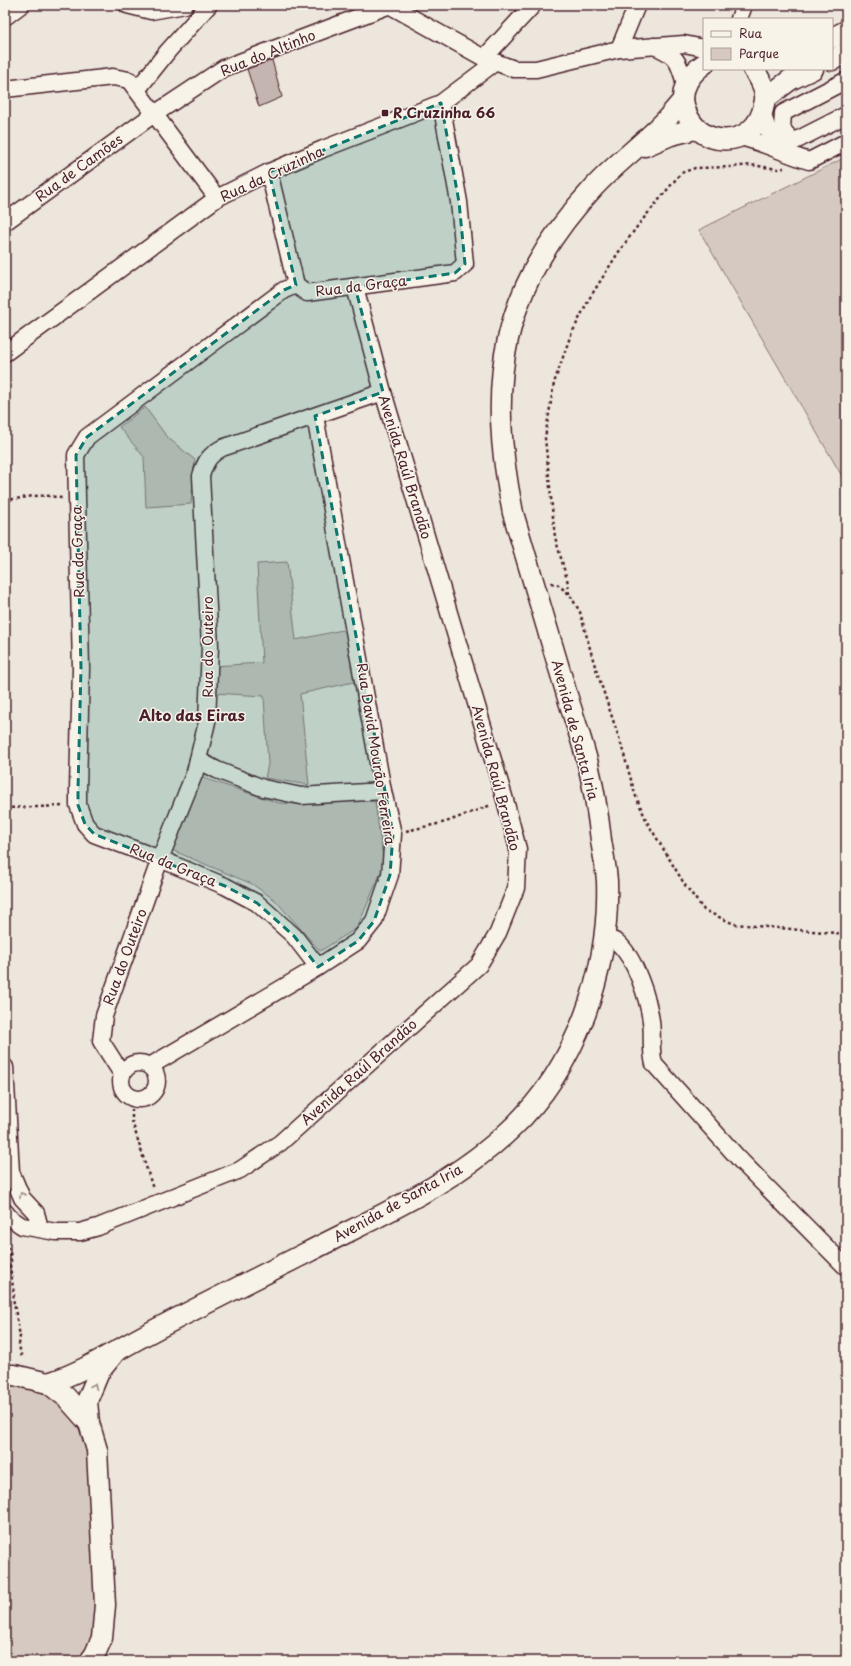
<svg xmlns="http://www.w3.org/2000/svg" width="851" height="1666" font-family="'Playpen Sans',sans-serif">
	<rect width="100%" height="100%" fill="#ece6dd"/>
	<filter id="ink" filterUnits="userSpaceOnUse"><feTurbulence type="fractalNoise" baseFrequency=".025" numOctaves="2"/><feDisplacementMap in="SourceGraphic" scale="8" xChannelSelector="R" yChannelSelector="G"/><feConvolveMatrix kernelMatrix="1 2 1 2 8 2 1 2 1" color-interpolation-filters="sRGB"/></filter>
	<g filter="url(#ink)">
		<!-- green -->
		<g fill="#d5c9c2" stroke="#907476">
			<path d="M846 157V483L699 230Z"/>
			<path d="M145 407 167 437 195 460 191 504 146 507 144 457 119 427Z"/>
			<path d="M287 562 296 640 347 629 358 681 300 694 309 785 265 778 268 764 264 696 213 693 214 666 262 663 257 564Z"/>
			<path d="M200 777 279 803 298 804 365 800 375 802 384 865 357 928 320 951 275 900 252 884 167 848Z"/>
			<path d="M5 1382 43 1391 66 1409 82 1431 91 1462 98 1606 94 1636 78 1661H5Z"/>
		</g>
		<!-- building -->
		<path fill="#c4b5b0" stroke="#4a1f2b" d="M272 60 282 97 259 107 247 69Z"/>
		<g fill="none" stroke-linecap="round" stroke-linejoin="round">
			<defs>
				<g id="minor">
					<path d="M127 5 151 11 185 5"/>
					<path d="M389 5 484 58 514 69H536L619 49 684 44 704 48"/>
					<path d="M5 17 21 5"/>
					<path d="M739 19 744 5"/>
					<path d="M654 46C677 55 679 62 685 84"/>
					<path d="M619 49 637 5"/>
					<path d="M484 58 533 5"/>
					<path d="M846 82 845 81 783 113 782 129 793 142 846 115"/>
					<path d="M5 89 113 77 129 80 217 198"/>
					<path d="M137 90 168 51 209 5"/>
					<path d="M763 114C767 129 771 140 783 151"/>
					<path d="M741 137C764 143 786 154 809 161L846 142"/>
					<path d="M269 172 296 285"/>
					<path d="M5 222 147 119 224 68 390 5"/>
					<path d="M5 353 217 198 269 172 323 149 441 103 494 63"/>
					<path d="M198 760 217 770 263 788 301 796 383 791"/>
					<path d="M604 938C608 939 615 940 618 943 635 958 648 998 651 1021 653 1035 650 1049 654 1064L740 1160 846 1267"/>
					<path d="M318 967 294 936 257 903 225 886 160 859 94 834 85 824 78 805V789L81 668 76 455 87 437 284 290 296 285 307 293 455 273 465 264 459 202 441 103"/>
					<circle cx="139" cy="1081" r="18"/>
					<path d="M150 1066 318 967 358 941 374 921 390 875 393 834 383 791 315 416"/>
					<path d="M5 1067 11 1172 22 1198 36 1213 40 1228"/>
					<path d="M122 1074 101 1041 104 1016 160 859 195 772 207 722 210 646 201 476C205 462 209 455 222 448L383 392"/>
					<path d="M5 1212 9 1217 22 1226 56 1232H80L98 1227 240 1170 280 1143 479 965 498 933 516 888 518 849 505 800 383 392 355 287"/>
				</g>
				<g id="major">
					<path d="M832 38 846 31"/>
					<path d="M832 60 846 53"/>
					<path d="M704 64C691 73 680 88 684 105 694 151 756 151 764 105 766 98 765 89 761 82 759 77 756 73 753 69"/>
					<path d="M766 98 790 80 813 69"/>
					<path d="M645 146 671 135 695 129"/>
					<path d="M5 1375H14L48 1383 66 1397 89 1423 97 1450 105 1605 102 1638 95 1654 90 1661"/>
					<path d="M48 1383C84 1372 116 1350 149 1333 202 1305 255 1279 308 1252 378 1216 454 1184 511 1129 577 1067 610 970 607 881 606 867 603 853 601 840 598 814 594 789 588 764 582 741 574 718 567 695 549 635 531 574 513 513 486 381 500 288 594 187 616 163 643 144 665 121 671 114 677 107 683 100"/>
					<path d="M89 1423 87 1401 99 1372 113 1355"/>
				</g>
			</defs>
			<!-- minor casing -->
			<use href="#minor" stroke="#4a1f2b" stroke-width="19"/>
			<!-- major casing -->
			<use href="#major" stroke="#4a1f2b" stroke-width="23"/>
			<!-- path -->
			<g stroke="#4a1f2b" stroke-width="2.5" stroke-dasharray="3 3" stroke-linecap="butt">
				<path d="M5 499C15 500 24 497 34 496 44 495 54 496 64 499"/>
				<path d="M551 583 557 584 570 595 580 612 594 663 621 744 635 794 647 822 685 885 704 910 734 924 846 934"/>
				<path d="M569 594 568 583 555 537 545 438 554 383 570 337 589 299 618 253 639 224 681 173 695 168 731 167 751 165 778 169 784 168"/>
				<path d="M5 808 64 806"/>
				<path d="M406 831 446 822 491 805"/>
				<path d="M132 1097V1121L153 1189"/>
				<path d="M5 1242C9 1248 13 1259 10 1266L14 1295 13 1298 20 1336 19 1345 22 1359"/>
			</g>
			<!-- minor -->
			<use href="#minor" stroke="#f7f3e8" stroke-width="16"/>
			<!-- major -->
			<use href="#major" stroke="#f7f3e8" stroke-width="20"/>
		</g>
		<!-- one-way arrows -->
		<defs><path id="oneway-chevron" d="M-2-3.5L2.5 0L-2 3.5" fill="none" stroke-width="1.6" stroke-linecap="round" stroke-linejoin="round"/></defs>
		<g stroke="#a0898a">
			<use href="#oneway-chevron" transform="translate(22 1195) rotate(-119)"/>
			<use href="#oneway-chevron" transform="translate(94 1386) rotate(-67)"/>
		</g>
	</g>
	<!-- marked area -->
	<path fill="#0f766e" fill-opacity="0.2" stroke="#0f766e" stroke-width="3" stroke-dasharray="8 5" stroke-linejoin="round" d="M441 103 459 202 465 264 455 273 355 287 383 392 315 416 393 834 390 875 374 921 358 941 318 967 294 936 257 903 225 886 94 834 85 824 78 805V789L81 668 76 455 87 437 284 290 296 285 269 172Z"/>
	<!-- markers -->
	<rect fill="#4a1f2b" stroke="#f7f3e8" stroke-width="1.5" x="381" y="109" width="8" height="8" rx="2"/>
	<g text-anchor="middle" stroke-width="3" stroke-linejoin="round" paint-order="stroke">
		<!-- street labels -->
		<g font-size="14" fill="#4a1f2b" stroke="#f7f3e8">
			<text transform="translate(268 53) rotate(-22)" y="5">Rua do Altinho</text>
			<text transform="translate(79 168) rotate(-36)" y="5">Rua de Camões</text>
			<text transform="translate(272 174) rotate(-25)" y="5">Rua da Cruzinha</text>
			<text transform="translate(361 286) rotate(-7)" y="5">Rua da Graça</text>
			<text transform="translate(405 467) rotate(73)" y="5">Avenida Raúl Brandão</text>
			<text transform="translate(78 552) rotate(-92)" y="5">Rua da Graça</text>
			<text transform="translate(208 647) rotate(-90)" y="5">Rua do Outeiro</text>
			<text transform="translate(575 730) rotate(75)" y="5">Avenida de Santa Iria</text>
			<text transform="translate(376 754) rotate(81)" y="5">Rua David Mourão Ferreira</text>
			<text transform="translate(496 778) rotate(75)" y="5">Avenida Raúl Brandão</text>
			<text transform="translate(173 865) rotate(22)" y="5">Rua da Graça</text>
			<text transform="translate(125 957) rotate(-70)" y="5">Rua do Outeiro</text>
			<text transform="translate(359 1072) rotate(-42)" y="5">Avenida Raúl Brandão</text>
			<text transform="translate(398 1203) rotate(-29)" y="5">Avenida de Santa Iria</text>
		</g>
		<!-- poi labels -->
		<g font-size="14" font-weight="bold" fill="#4a1f2b" stroke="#f7f3e8" text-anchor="start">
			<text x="393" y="118">R Cruzinha 66</text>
		</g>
		<!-- neighbourhood labels -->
		<g font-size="15" font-weight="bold" fill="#4a1f2b" stroke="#f7f3e8">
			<text x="192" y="721">Alto das Eiras</text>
		</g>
	</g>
	<!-- margin -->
	<rect width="851" height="1666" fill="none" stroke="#f7f3e8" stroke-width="20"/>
	<rect x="10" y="10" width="831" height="1646" fill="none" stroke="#4a1f2b" stroke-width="1.5" filter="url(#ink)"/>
	<!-- legend -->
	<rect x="703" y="18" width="130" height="52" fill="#f7f3e8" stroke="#b29e9c"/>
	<rect x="711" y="31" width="20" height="6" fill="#f7f3e8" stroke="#b29e9c"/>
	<text x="739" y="38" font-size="12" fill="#4a1f2b">Rua</text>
	<rect x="711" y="48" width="20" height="12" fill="#d5c9c2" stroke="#b29e9c"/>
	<text x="739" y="58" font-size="12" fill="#4a1f2b">Parque</text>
</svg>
